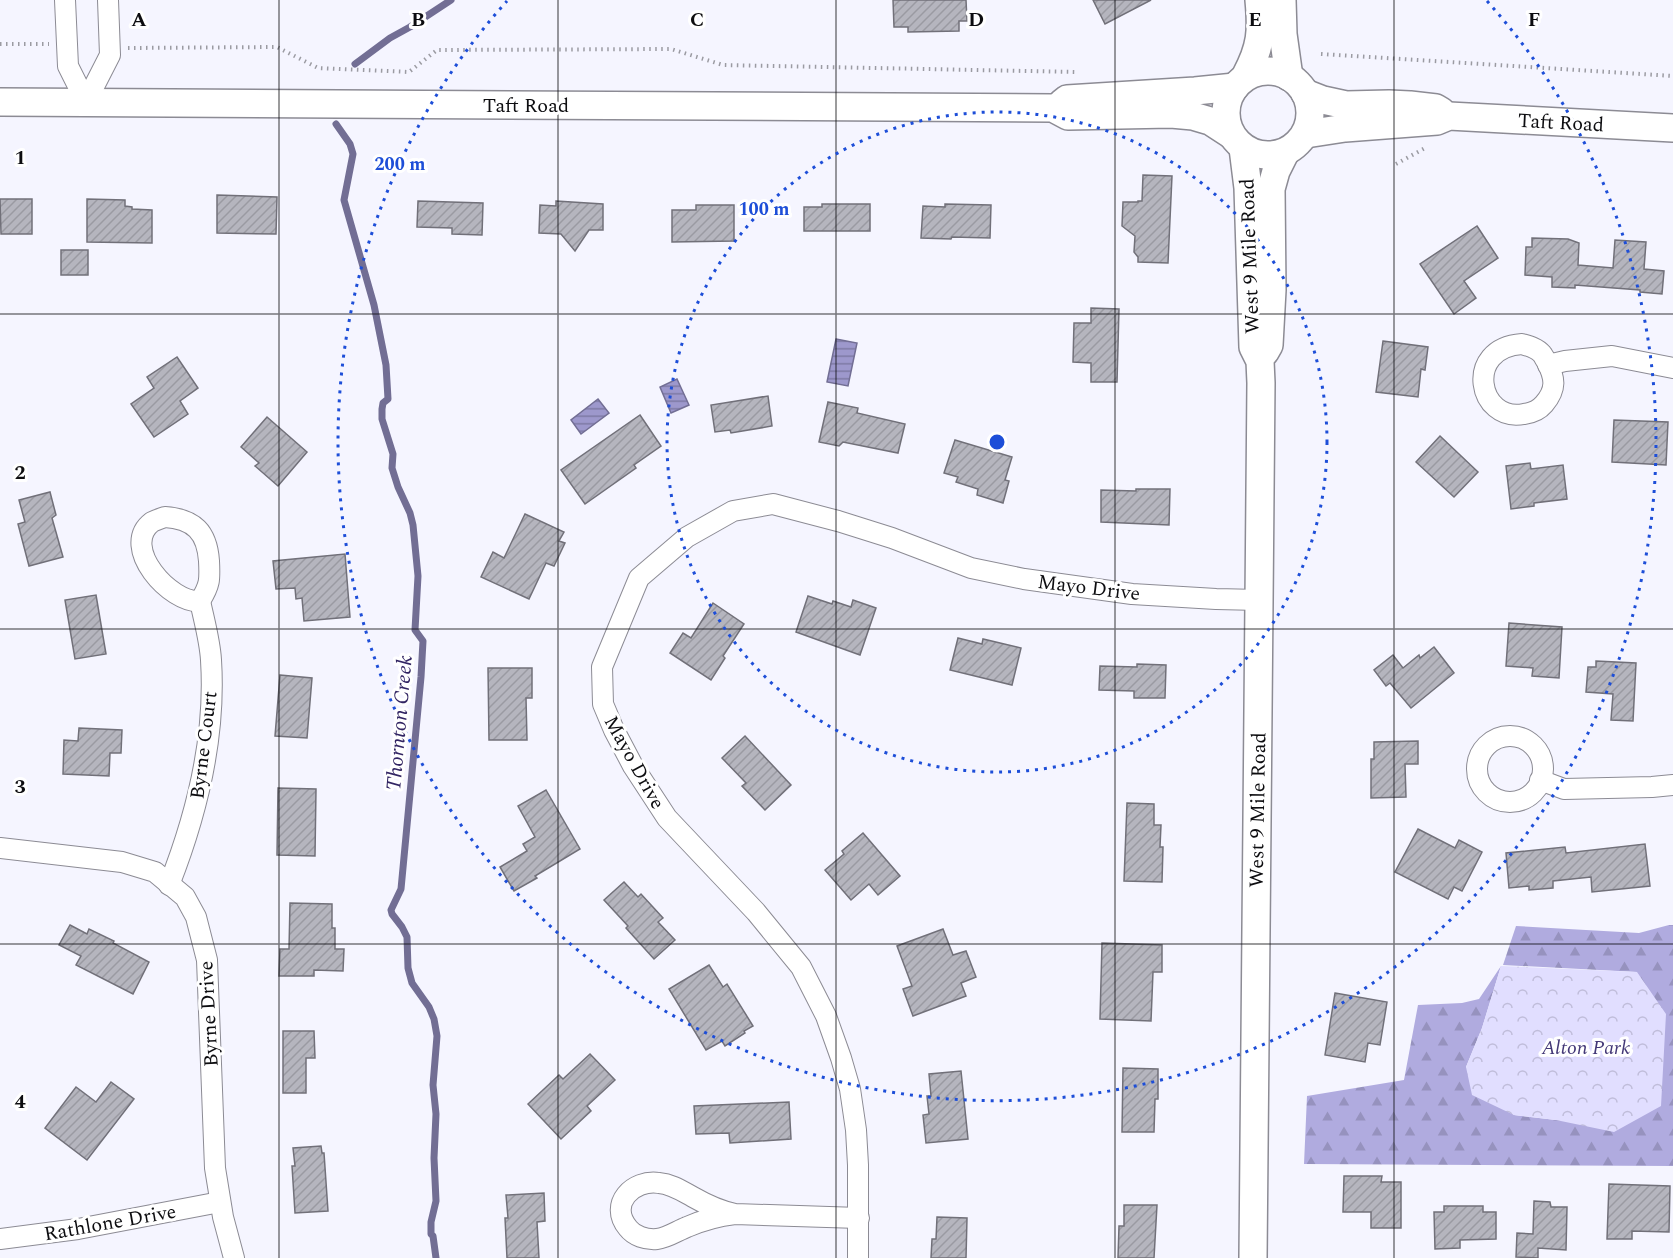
<svg xmlns="http://www.w3.org/2000/svg" width="1673" height="1258" font-family="Spectral,serif">
	<defs>
		<pattern id="forest-firs" width="22" height="20" patternUnits="userSpaceOnUse" patternTransform="scale(1.5)"><rect width="22" height="20" fill="#b0abdf"/><path d="M5 1l3.5 6h-7zM16 11l3.5 6h-7z" fill="#9692be"/></pattern>
		<pattern id="park-crowns" width="20" height="18" patternUnits="userSpaceOnUse" patternTransform="scale(1.5)"><rect width="20" height="18" fill="#e1deff"/><path d="M2 6a3 3 0 1 1 6 0M12 15a3 3 0 1 1 6 0" fill="none" stroke="#c0bdda"/></pattern>
		<pattern id="water-rules" width="6" height="5" patternUnits="userSpaceOnUse" patternTransform="scale(1.5)"><rect width="6" height="5" fill="#9d98cc"/><path d="M0 2.5h6" fill="none" stroke="#7e7aa4"/></pattern>
		<pattern id="building-hatch" width="6" height="6" patternUnits="userSpaceOnUse" patternTransform="scale(1.5)"><rect width="6" height="6" fill="#b5b5be"/><path d="M-1 1l2-2M0 6l6-6M5 7l2-2" fill="none" stroke="#9a9aa2"/></pattern>
	</defs>
	<rect width="100%" height="100%" fill="#f5f5ff"/>
	<!-- forest -->
	<path fill="url(#forest-firs)" d="M1669 925H1673V1166L1304 1164 1307 1096 1404 1080 1418 1005 1462 1003 1479 999 1501 966 1482 1028 1466 1067 1514 1115 1556 1120 1637 972 1503 965 1516 926 1639 933Z"/>
	<!-- park -->
	<path fill="url(#park-crowns)" d="M1501 966 1637 972 1666 1014 1661 1106 1614 1132 1556 1120 1514 1115 1472 1095 1466 1067 1482 1028Z"/>
	<!-- water -->
	<g fill="url(#water-rules)" stroke="#726e94" stroke-width="1.5">
		<path d="M836 339 857 343 848 386 827 382Z"/>
		<path d="M677 379 689 405 671 413 660 387Z"/>
		<path d="M598 399 609 413 581 434 571 420Z"/>
	</g>
	<g fill="none" stroke-linecap="round" stroke-linejoin="round">
		<!-- stream -->
		<g stroke="#726e94" stroke-width="7">
			<path d="M355 64 390 38 410 27 451 0"/>
			<path d="M336 124 350 144 353 154 344 200 374 305 386 365 388 399 383 403 382 409V419L393 454 392 468 398 487 410 513 413 525 418 576 415 630 423 641 421 677 401 889 391 910 392 914 402 927 407 937 408 968 412 983 429 1007 434 1019 437 1036 433 1085 436 1114 434 1158 436 1201 431 1222V1234L433 1236 436 1258"/>
		</g>
	</g>
	<!-- building -->
	<g fill="url(#building-hatch)" stroke="#717079" stroke-width="1.5">
		<path d="M893 0H966L967 21H959V31L908 32V27H894Z"/>
		<path d="M1093 0H1151L1105 24Z"/>
		<path d="M1143 175 1172 176 1168 263 1138 262V257L1134 252 1135 236 1122 226 1123 202H1138V201H1142Z"/>
		<path d="M217 195 277 197 276 234 217 233Z"/>
		<path d="M0 199H32V234H1Z"/>
		<path d="M87 199 125 200V206L132 207V209L152 210V243L87 242Z"/>
		<path d="M418 201 483 203 482 235 452 234V228L417 227Z"/>
		<path d="M556 201 603 204V230H589L575 251 561 234 539 233 540 205 556 206Z"/>
		<path d="M822 204H870V231H804V207H822Z"/>
		<path d="M945 204 991 205 990 238 952 237 951 239 921 238 923 206 945 207Z"/>
		<path d="M696 205H734V241L672 242V210H696Z"/>
		<path d="M1477 226 1498 258 1464 281 1476 298 1454 314 1420 264Z"/>
		<path d="M1532 238 1568 239 1579 243 1578 265 1613 268 1615 240 1646 242 1644 269 1664 271 1662 294 1640 292V290L1575 285V288L1552 287V277L1525 275 1526 247H1532Z"/>
		<rect x="61" y="250" width="27" height="25"/>
		<path d="M1091 308 1119 309 1117 382H1091V363L1073 362 1074 323H1091Z"/>
		<path d="M1383 341 1428 347 1425 370 1421 369 1418 397 1376 392Z"/>
		<path d="M177 357 198 388 180 401 188 414 154 437 131 404 154 388 147 377Z"/>
		<path d="M768 396 772 426 731 433 730 430 715 432 711 405Z"/>
		<path d="M828 402 858 408 857 413 905 424 898 453 843 442 839 446 819 442Z"/>
		<path d="M640 415 661 446 634 465 636 468 585 504 561 470Z"/>
		<path d="M267 417 307 452 278 486 255 466 259 463 241 447Z"/>
		<path d="M1614 420 1668 422 1666 465 1612 462Z"/>
		<path d="M1440 436 1478 472 1454 497 1416 462Z"/>
		<path d="M955 440 1012 457 1005 480 1009 481 1003 503 977 495 978 489 956 482 958 477 944 473Z"/>
		<path d="M1530 463 1531 469 1563 465 1567 499 1534 503V506L1511 509 1506 466Z"/>
		<path d="M1136 489H1170L1169 525 1101 522V490L1136 491Z"/>
		<path d="M50 492 56 515 52 518 63 557 29 566 18 524 25 522 19 500Z"/>
		<path d="M525 514 564 532 559 541 565 543 554 566 546 563 529 599 481 577 493 552 504 558Z"/>
		<path d="M345 554 350 617 304 621 302 598 296 599 295 588 276 589 273 561Z"/>
		<path d="M96 595 106 654 75 659 65 600Z"/>
		<path d="M808 596 832 604 833 601 851 607 853 600 876 608 860 655 796 632Z"/>
		<path d="M713 603 744 624 723 656 725 658 711 680 670 653 683 633 691 638Z"/>
		<path d="M1509 623 1562 627 1559 678 1532 676 1533 668 1506 666Z"/>
		<path d="M958 638 982 644 983 639 1021 648 1012 685 950 670Z"/>
		<path d="M1434 647 1454 673 1411 708 1390 683 1386 686 1374 670 1393 655 1403 668 1419 655 1420 658Z"/>
		<path d="M1596 661 1636 663 1633 721 1611 720 1613 694 1586 692 1588 667H1596Z"/>
		<path d="M1137 664 1166 665 1165 698H1134V691L1099 690 1100 666 1137 667Z"/>
		<path d="M488 668H532V698H526L527 740H489Z"/>
		<path d="M280 675 312 678 307 738 275 736Z"/>
		<path d="M79 728 122 730 121 753H110L109 776 63 774 64 740 78 741Z"/>
		<path d="M745 736 791 785 765 810 742 786 746 783 722 758Z"/>
		<path d="M1418 741V764H1405L1406 797 1371 798V759H1374V742Z"/>
		<path d="M278 788 316 789 315 856 277 855Z"/>
		<path d="M546 790 580 849 535 876 537 878 514 891 500 867 527 851 523 844 535 837 518 806Z"/>
		<path d="M1127 803 1154 804V825H1161L1160 847H1163L1162 882 1124 881Z"/>
		<path d="M1418 829 1455 848 1459 840 1482 852 1462 891 1454 887 1448 899 1395 872Z"/>
		<path d="M863 833 900 876 878 895 869 884 851 900 825 870 844 854 842 851Z"/>
		<path d="M1645 844 1650 886 1592 892 1591 877 1553 881V888L1529 890V886L1509 888 1506 853 1565 847 1566 853Z"/>
		<path d="M624 882 638 897 641 894 663 918 658 922 675 940 654 959 626 928 628 926 604 900Z"/>
		<path d="M290 903 332 904V928H335V949H344L343 971 314 970V976H279L280 949H289Z"/>
		<path d="M70 925 87 934 89 929 114 941 113 943 149 962 133 994 76 965 81 956 59 945Z"/>
		<path d="M943 929 953 955 966 951 976 977 961 983 966 996 913 1016 903 989 912 986 897 946Z"/>
		<path d="M1102 943 1162 945V972H1153L1151 1021 1100 1019Z"/>
		<path d="M709 965 723 987 727 984 753 1026 744 1031 745 1033 725 1046 722 1041 706 1050 669 989Z"/>
		<path d="M1335 993 1387 1002 1380 1045 1368 1043 1365 1062 1325 1055Z"/>
		<path d="M283 1031H314L315 1058H306V1093H283Z"/>
		<path d="M590 1054 615 1080 587 1106 591 1111 561 1139 528 1104 559 1075 563 1079Z"/>
		<path d="M1123 1068 1158 1069V1099H1155L1154 1132H1122Z"/>
		<path d="M961 1071 968 1139 926 1143 923 1115 929 1114 927 1096H931L929 1074Z"/>
		<path d="M111 1082 134 1099 87 1160 45 1128 76 1087 96 1102Z"/>
		<path d="M789 1102 791 1139 730 1143 729 1133 696 1134 694 1106Z"/>
		<path d="M321 1146 322 1153H324L328 1211 295 1213 292 1166H295L293 1148Z"/>
		<path d="M1344 1176H1382L1381 1182H1401V1228H1371V1212H1343Z"/>
		<path d="M1609 1184 1670 1186 1669 1232 1632 1231V1239H1607Z"/>
		<path d="M544 1193 545 1221 537 1222 539 1258H507L505 1218H508L506 1195Z"/>
		<path d="M1534 1201 1550 1202 1551 1207H1567L1566 1250 1538 1248V1258L1516 1257 1517 1233 1533 1234Z"/>
		<path d="M1124 1205H1157L1154 1258H1118L1119 1226H1124Z"/>
		<path d="M1444 1206H1483V1212H1496V1239L1460 1240V1248L1435 1249 1434 1212H1444Z"/>
		<path d="M937 1217 967 1218 966 1258H931L932 1239H936Z"/>
	</g>
	<g fill="none" stroke-linecap="round" stroke-linejoin="round">
		<defs>
			<g id="street">
				<path d="M65 0 68 66 86 102"/>
				<path d="M86 102 110 55 108 0"/>
				<path d="M1522 344C1529 346 1537 348 1542 354 1543 355 1546 361 1547 362 1555 378 1557 389 1544 404 1539 410 1532 413 1524 414 1478 423 1463 348 1522 344Z"/>
				<path d="M1548 365 1565 361 1612 356 1673 368"/>
				<path d="M165 517C194 519 207 532 209 561 210 580 210 585 200 601 171 604 119 547 152 522 156 520 162 518 165 517Z"/>
				<circle cx="1510" cy="769" r="33"/>
				<path d="M1540 780 1564 789 1652 787 1673 785"/>
				<path d="M0 848 122 862 155 872 185 897 196 917 207 960 215 1168 223 1217 234 1258"/>
				<path d="M169 885C197 814 216 737 211 660 210 641 204 620 200 601"/>
				<path d="M735 1214C718 1216 703 1220 687 1227 677 1231 667 1238 657 1239 646 1240 634 1236 628 1228 608 1204 633 1179 659 1183 672 1184 682 1191 693 1197 707 1205 720 1211 735 1214L859 1218"/>
				<path d="M0 1239 78 1229 220 1202"/>
				<path d="M858 1258V1165L856 1130 850 1089 841 1058 826 1016 801 967 756 912 667 818 633 766 614 730 603 704 602 667 639 578 687 537 733 511 773 504 838 521 892 538 971 568 1024 579 1132 594 1216 599 1259 600"/>
			</g>
			<g id="secondary">
				<path d="M1282 0 1283 34 1289 77"/>
				<circle cx="1268" cy="113" r="42"/>
				<path d="M1246 75C1261 47 1262 31 1259 0"/>
				<path d="M1305 93 1323 100 1346 105 1389 104 1410 105 1436 108 1441 111"/>
				<path d="M0 102 1053 108 1068 116 1171 114 1193 116 1210 121 1230 134"/>
				<path d="M1062 103 1067 99 1195 91 1235 87"/>
				<path d="M1306 134 1345 128 1437 121 1449 116 1673 128"/>
				<path d="M1243 148 1248 188 1253 347 1260 361 1261 383 1253 1258"/>
				<path d="M1265 352 1269 345 1272 290 1271 189 1276 171 1285 153"/>
			</g>
		</defs>
		<!-- street casing -->
		<use href="#street" stroke="#8c8b94" stroke-width="22"/>
		<!-- secondary casing -->
		<use href="#secondary" stroke="#8c8b94" stroke-width="30"/>
		<!-- path -->
		<g stroke="#9b9ba2" stroke-width="4" stroke-dasharray="1.5 4.5" stroke-linecap="butt">
			<path d="M0 44H49"/>
			<path d="M128 48 277 47 318 68 409 72 437 50 671 49 723 65 1077 72"/>
			<path d="M1321 54 1673 76"/>
			<path d="M1396 164 1427 147"/>
		</g>
		<!-- street -->
		<use href="#street" stroke="#fff" stroke-width="20"/>
		<!-- secondary -->
		<use href="#secondary" stroke="#fff" stroke-width="27"/>
	</g>
	<!-- grid -->
	<path fill="none" stroke="#0d0d10" stroke-width="1.5" stroke-opacity="0.55" d="M279 0V1258M558 0V1258M836 0V1258M1115 0V1258M1394 0V1258M0 314H1673M0 629H1673M0 944H1673"/>
	<!-- distance rings -->
	<g fill="none" stroke="#1d4ed8" stroke-width="3" stroke-dasharray="3 6">
		<circle cx="997" cy="442" r="330"/>
		<path d="M1487 1A659 659 0 1 1 507 1"/>
	</g>
	<g text-anchor="middle" stroke-width="6" stroke-linejoin="round" paint-order="stroke">
		<!-- street labels -->
		<g font-size="20" fill="#0d0d10" stroke="#fff">
			<text x="526" y="112">Taft Road</text>
			<text transform="translate(1561 122) rotate(3)" y="7">Taft Road</text>
			<text transform="translate(1249 256) rotate(-92)" y="7">West 9 Mile Road</text>
			<text transform="translate(1089 587) rotate(7)" y="7">Mayo Drive</text>
			<text transform="translate(203 745) rotate(-83)" y="7">Byrne Court</text>
			<text transform="translate(635 762) rotate(61)" y="7">Mayo Drive</text>
			<text transform="translate(1257 810) rotate(-89)" y="7">West 9 Mile Road</text>
			<text transform="translate(208 1014) rotate(-93)" y="7">Byrne Drive</text>
			<text transform="translate(110 1222) rotate(-10)" y="7">Rathlone Drive</text>
		</g>
		<!-- park labels -->
		<g font-size="20" font-style="italic" fill="#433877" stroke="#fff">
			<text x="1586" y="1054">Alton Park</text>
		</g>
		<!-- water labels -->
		<g font-size="21" font-style="italic" fill="#322563" stroke="#fff">
			<text transform="translate(399 723) rotate(-85)" y="7">Thornton Creek</text>
		</g>
	</g>
	<g font-size="20" text-anchor="middle" font-weight="bold" fill="#0d0d10" stroke="#fff" stroke-width="6" stroke-linejoin="round" paint-order="stroke">
		<text x="139" y="26">A</text>
		<text x="418" y="26">B</text>
		<text x="697" y="26">C</text>
		<text x="976" y="26">D</text>
		<text x="1255" y="26">E</text>
		<text x="1534" y="26">F</text>
		<text x="20" y="164">1</text>
		<text x="20" y="479">2</text>
		<text x="20" y="793">3</text>
		<text x="20" y="1108">4</text>
	</g>
	<circle cx="997" cy="442" r="9" fill="#1d4ed8" stroke="#fff" stroke-width="3"/>
	<g font-size="18" text-anchor="middle" font-weight="bold" fill="#1d4ed8" stroke="#fff" stroke-width="6" stroke-linejoin="round" paint-order="stroke">
		<text x="400" y="170">200 m</text>
		<text x="764" y="215">100 m</text>
	</g>
</svg>
